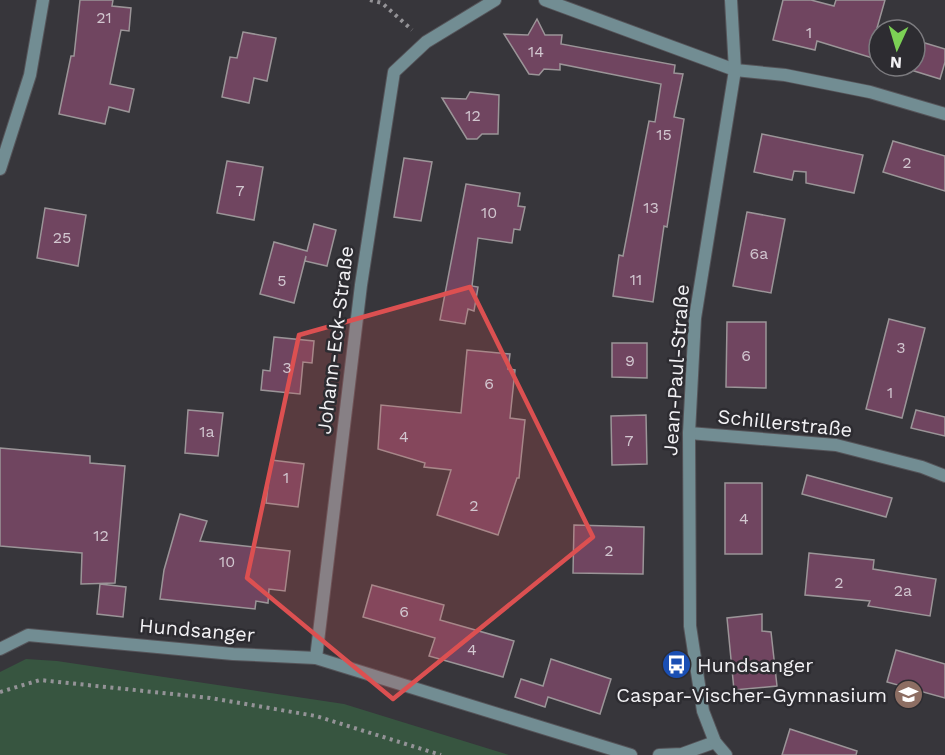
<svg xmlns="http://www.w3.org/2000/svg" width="945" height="755" font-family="'Work Sans',sans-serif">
	<rect width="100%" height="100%" fill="#37363b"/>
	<!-- green -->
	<path fill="#375540" d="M26 659 57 661 344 704 509 755H0V672Z"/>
	<!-- building -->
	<g fill="#704560" stroke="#9b9598" stroke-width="1.5">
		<path d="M80 0H113L112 6 131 8 129 31 121 30 110 84 134 89 129 112 109 107 105 124 59 114 71 56H74Z"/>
		<path d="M783 0H811L834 6 836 0H885L877 28 885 30H879V60L817 41 815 50 773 40Z"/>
		<path d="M537 19 545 35H562L561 44 675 65 674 73 683 74 674 117 684 119 667 227 664 226 653 302 613 296 619 255 623 256 649 121 655 122 661 84 560 64V70L544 69 539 75 529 74 504 34 528 35Z"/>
		<path d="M243 32 276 38 267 81 254 78 249 103 222 97 230 57 237 58Z"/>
		<path d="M915 40 945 49V62L940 79 898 66H915Z"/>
		<path d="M470 92 499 95 498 134H482L477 139H467L442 98 466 99Z"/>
		<path d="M762 134 863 155 854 193 806 183V172L794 171 792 180 754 172Z"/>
		<path d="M893 141 945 156V191L883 172Z"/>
		<path d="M404 158 432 162 421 221 394 217Z"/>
		<path d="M227 161 263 167 254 220 217 213Z"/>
		<path d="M466 184 520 193 518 206 525 207 520 230 514 229 512 243 478 238 472 286 478 287 474 311 468 309 465 324 440 320Z"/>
		<path d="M45 208 86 215 78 266 37 258Z"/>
		<path d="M747 212 785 219 771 293 733 286Z"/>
		<path d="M314 224 336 230 327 266 305 261 306 256 294 303 260 294 274 242 307 251Z"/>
		<path d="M889 319 925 328 902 418 866 409Z"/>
		<path d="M727 322H766V388L726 387Z"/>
		<path d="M274 337 314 341 312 363 303 362 300 394 261 390 263 370 270 371Z"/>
		<path d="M612 343H647V378L612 377Z"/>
		<path d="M467 350 510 354 508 369 515 370 510 418 525 420 519 478H517L498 535 437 515 451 470 424 467 425 463 378 449 381 405 461 413Z"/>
		<path d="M188 410 223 413 218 456 185 453Z"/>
		<path d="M916 410 945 417V436L911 428Z"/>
		<path d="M646 415 647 464 612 465 611 416Z"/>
		<path d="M0 448 90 456V463L125 466 115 583 81 584 82 553 0 546Z"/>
		<path d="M271 460 304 464 298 507 266 503Z"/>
		<path d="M807 475 892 498 886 517 802 494Z"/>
		<rect x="725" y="483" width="37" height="71"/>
		<path d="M180 514 207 521 200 541 290 551 285 591 269 589 268 603 256 601 255 609 160 599 164 570Z"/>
		<path d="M574 525 644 527 643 574 573 573Z"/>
		<path d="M809 553 874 560 873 569 936 579 930 616 868 606 870 601 805 595Z"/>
		<path d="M100 584 126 587 123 617 97 614Z"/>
		<path d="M372 585 444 605 440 620 514 641 503 677 429 656 435 638 363 617Z"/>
		<path d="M762 614V631L771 632 777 686 734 690 727 618Z"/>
		<path d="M896 650 945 664V698L887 682Z"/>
		<path d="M551 659 611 679 600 714 548 697 545 707 515 697 521 679 543 686Z"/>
		<path d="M790 729 857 751 856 755H782Z"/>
	</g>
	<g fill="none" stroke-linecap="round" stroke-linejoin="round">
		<defs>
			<g id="street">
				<path d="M545 0 735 70 785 75 870 92 945 114"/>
				<path d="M0 169 30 75 43 0"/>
				<path d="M689 433 836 445 922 467 945 476"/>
				<path d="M0 649 28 635 233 654 316 658 631 755"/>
				<path d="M316 658 361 285 394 72 426 42 495 0"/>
				<path d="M659 755 682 754 715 742"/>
				<path d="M726 755 715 742 703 711 690 626 689 433 695 318 735 70 731 0"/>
			</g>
		</defs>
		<!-- street casing -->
		<use href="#street" stroke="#555459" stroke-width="14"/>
		<!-- path -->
		<g stroke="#949397" stroke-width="4" stroke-dasharray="3 4.5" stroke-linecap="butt">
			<path d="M370 0 382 3 412 30"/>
			<path d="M0 692 40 680 210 698 316 716 441 755"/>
		</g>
		<!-- street -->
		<use href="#street" stroke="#728d93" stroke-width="12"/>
	</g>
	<!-- marked area -->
	<path fill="#dc5051" fill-opacity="0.2" stroke="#dc5051" stroke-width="4.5" stroke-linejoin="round" d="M470 287 593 537 393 699 247 578 299 335Z"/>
	<!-- icons -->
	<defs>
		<symbol id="bus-disc" viewBox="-11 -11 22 22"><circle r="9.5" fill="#1a4fb4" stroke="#2d2c31"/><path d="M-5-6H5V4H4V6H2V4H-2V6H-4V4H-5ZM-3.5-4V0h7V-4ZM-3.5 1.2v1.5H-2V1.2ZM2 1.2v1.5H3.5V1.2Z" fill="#fff"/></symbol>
		<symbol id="school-disc" viewBox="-11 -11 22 22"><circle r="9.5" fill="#8d6e63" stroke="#2d2c31"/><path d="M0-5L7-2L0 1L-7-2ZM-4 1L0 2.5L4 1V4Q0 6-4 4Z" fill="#fff"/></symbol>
	</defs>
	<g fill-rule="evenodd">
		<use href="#bus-disc" x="660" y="648" width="33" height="33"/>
		<use href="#school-disc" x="892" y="678" width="33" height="33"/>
	</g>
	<g text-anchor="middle" stroke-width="5" stroke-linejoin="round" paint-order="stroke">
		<!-- number labels -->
		<g font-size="16" fill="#d2c7d0">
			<text x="104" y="23">21</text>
			<text x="809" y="38">1</text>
			<text x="536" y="57">14</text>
			<text x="473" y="121">12</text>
			<text x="664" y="140">15</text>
			<text x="907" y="168">2</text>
			<text x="240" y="196">7</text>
			<text x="651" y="213">13</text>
			<text x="489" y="218">10</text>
			<text x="62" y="243">25</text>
			<text x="759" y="259">6a</text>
			<text x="636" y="285">11</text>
			<text x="282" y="286">5</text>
			<text x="901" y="353">3</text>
			<text x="746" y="361">6</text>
			<text x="630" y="366">9</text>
			<text x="287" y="373">3</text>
			<text x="489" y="389">6</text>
			<text x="890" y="398">1</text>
			<text x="207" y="437">1a</text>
			<text x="404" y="442">4</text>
			<text x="629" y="446">7</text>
			<text x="286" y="483">1</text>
			<text x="474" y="511">2</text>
			<text x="744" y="524">4</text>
			<text x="101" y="541">12</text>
			<text x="609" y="556">2</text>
			<text x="227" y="567">10</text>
			<text x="839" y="588">2</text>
			<text x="903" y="596">2a</text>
			<text x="404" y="617">6</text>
			<text x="472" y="655">4</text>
		</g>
		<!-- street labels -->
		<g font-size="20" fill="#f3f2f5" stroke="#2d2c31">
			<text transform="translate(335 340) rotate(-83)" y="7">Johann-Eck-Straße</text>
			<text transform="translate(676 370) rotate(-86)" y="7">Jean-Paul-Straße</text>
			<text transform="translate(785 423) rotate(6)" y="7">Schillerstraße</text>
			<text transform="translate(197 630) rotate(5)" y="7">Hundsanger</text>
		</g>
		<!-- poi labels -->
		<g font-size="20" fill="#f3f2f5" stroke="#2d2c31" text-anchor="start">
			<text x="697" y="672">Hundsanger</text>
			<text x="887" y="702" text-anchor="end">Caspar-Vischer-Gymnasium</text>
		</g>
	</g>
	<!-- north arrow -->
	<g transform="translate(897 48) rotate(184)"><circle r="28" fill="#2d2c31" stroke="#7c7b7f" stroke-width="1.5"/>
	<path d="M0-4.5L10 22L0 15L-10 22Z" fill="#7cd155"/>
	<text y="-9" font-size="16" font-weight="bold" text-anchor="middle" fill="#f3f2f5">N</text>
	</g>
</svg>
